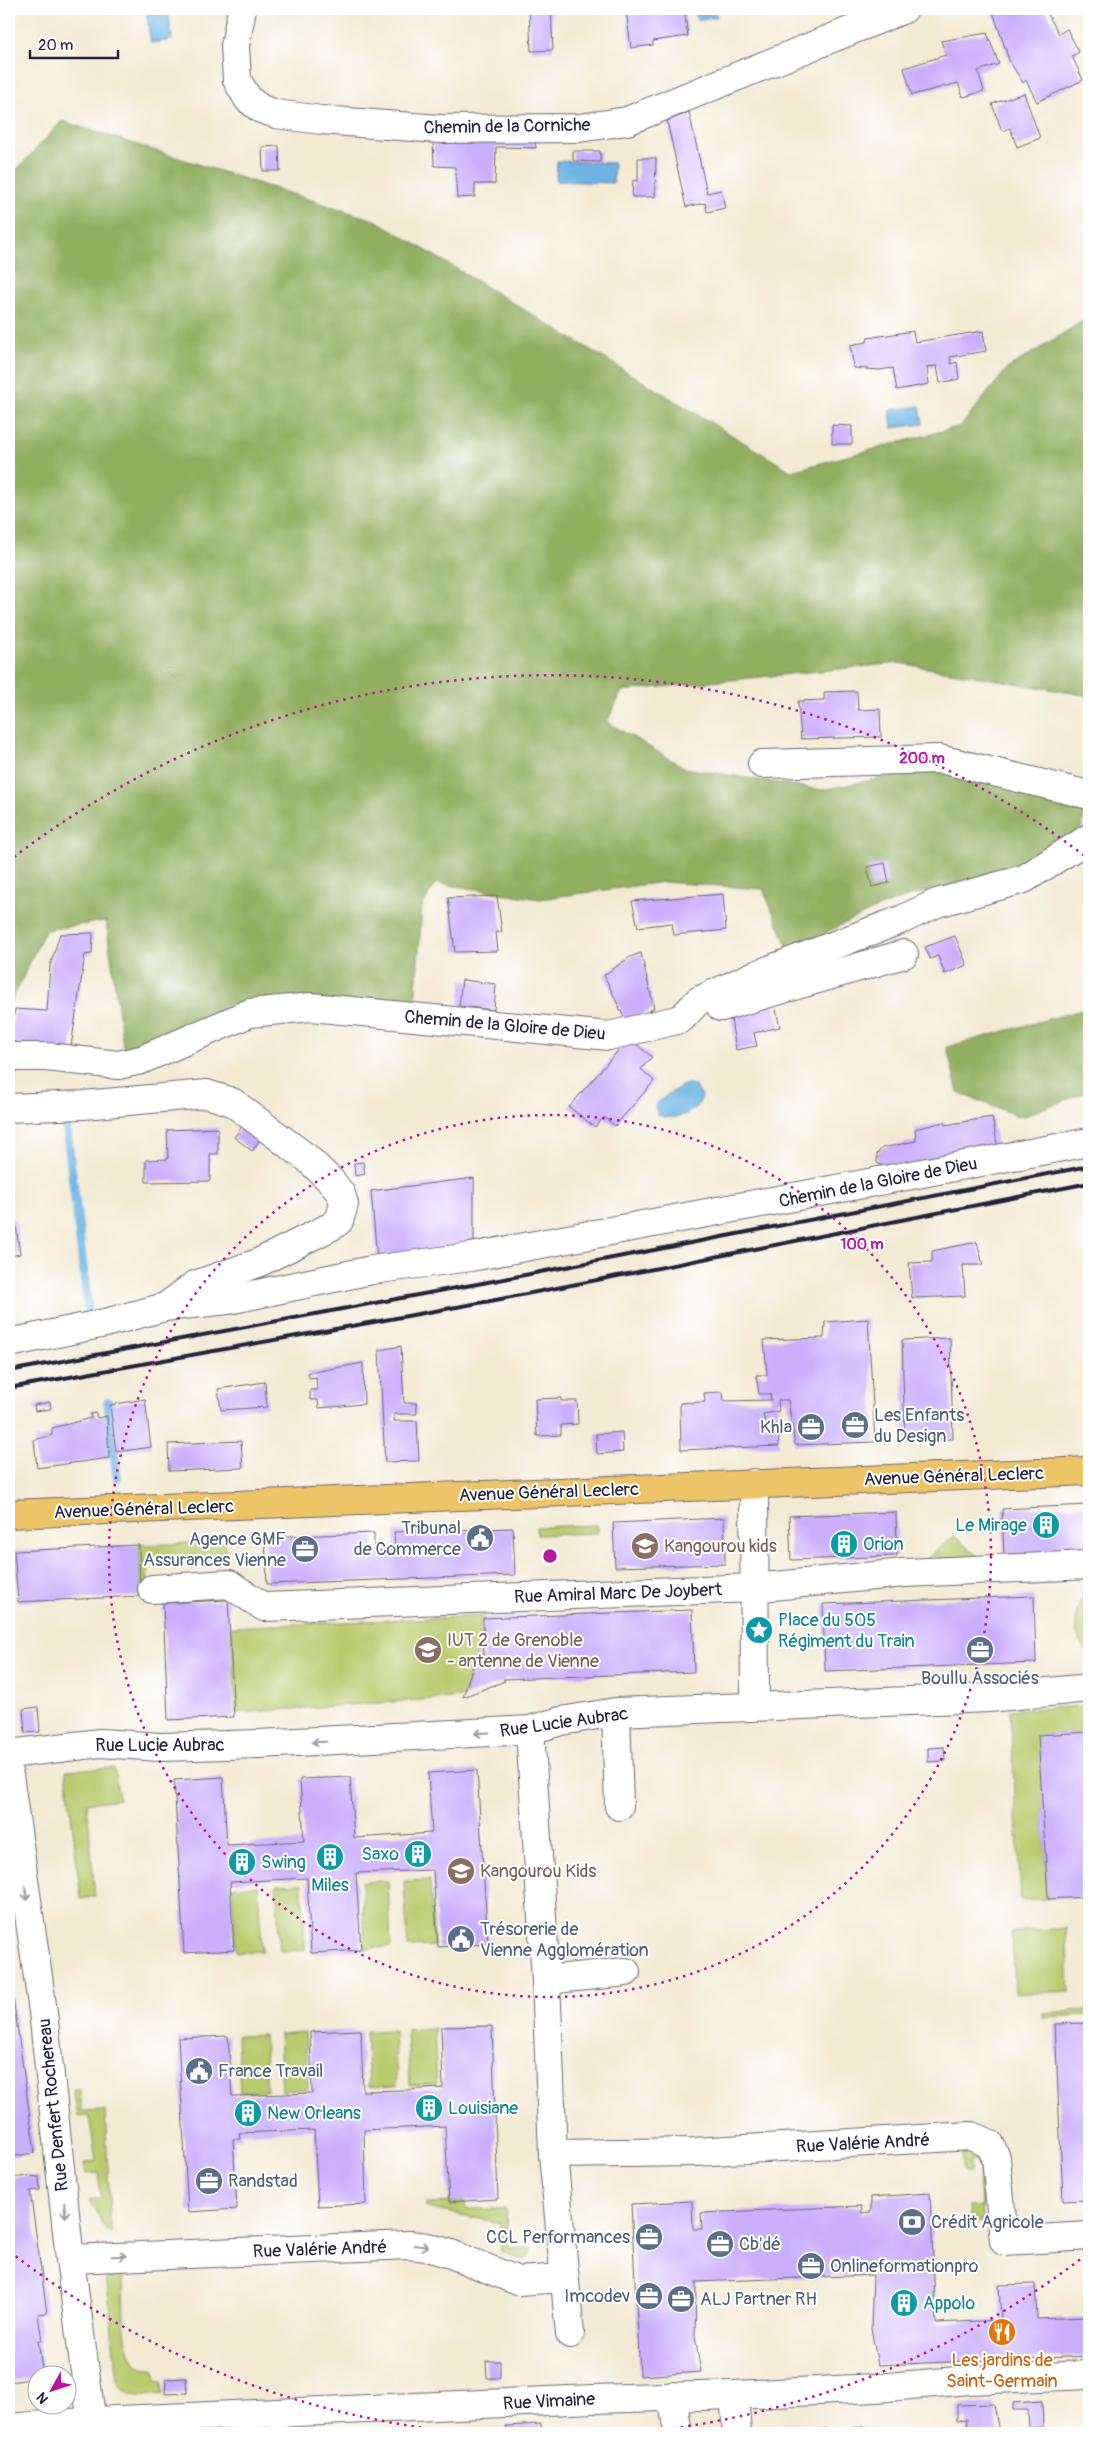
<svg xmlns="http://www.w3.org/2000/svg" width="1098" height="2442" font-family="Pangolin,sans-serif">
	<rect width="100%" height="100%" fill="#fff"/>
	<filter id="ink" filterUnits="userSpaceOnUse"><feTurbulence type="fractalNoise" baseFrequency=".02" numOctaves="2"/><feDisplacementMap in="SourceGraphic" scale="10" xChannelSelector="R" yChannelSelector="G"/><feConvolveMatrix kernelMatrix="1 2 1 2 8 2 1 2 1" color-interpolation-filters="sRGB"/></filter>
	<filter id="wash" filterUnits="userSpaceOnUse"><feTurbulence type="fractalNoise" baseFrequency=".0096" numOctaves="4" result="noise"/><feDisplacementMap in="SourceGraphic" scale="20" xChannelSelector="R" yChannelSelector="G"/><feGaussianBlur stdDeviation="1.12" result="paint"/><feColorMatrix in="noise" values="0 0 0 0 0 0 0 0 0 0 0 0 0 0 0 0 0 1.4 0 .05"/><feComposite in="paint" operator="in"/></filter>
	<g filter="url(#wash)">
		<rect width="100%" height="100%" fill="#f3ead4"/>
		<!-- green -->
		<g fill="#b9cb6e" stroke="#6e7654">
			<path d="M597 1525V1533L537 1535 536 1527Z"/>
			<path d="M954 1536 987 1564H921Z"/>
			<path d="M225 1542 226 1557 147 1561 148 1583 140 1596 139 1545Z"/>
			<path d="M1089 1585V1654C1068 1634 1075 1606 1089 1585Z"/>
			<path d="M482 1616 477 1652 463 1697 236 1713 231 1627Z"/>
			<path d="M1089 1706V1732L1039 1735 1048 1899 1021 1900 1010 1710Z"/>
			<path d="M114 1768 119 1799 87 1803 95 1896 81 1899 66 1770Z"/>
			<path d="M430 1880 434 1946 408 1947 404 1881Z"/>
			<path d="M388 1881 391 1947 365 1948 362 1882Z"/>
			<path d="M302 1884 305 1950 280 1951 276 1885Z"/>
			<path d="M258 1886 262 1951 236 1953 232 1887Z"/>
			<path d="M1066 1928 1069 1991 1015 1994 1012 1932Z"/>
			<path d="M1089 2010V2015L1043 2017V2013Z"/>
			<path d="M434 2028 437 2084 410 2085 407 2030Z"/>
			<path d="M394 2030 397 2086 369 2087 366 2031Z"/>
			<path d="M305 2032 308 2089 282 2091 279 2034Z"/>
			<path d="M264 2035 267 2091 240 2093 237 2036Z"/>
			<path d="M73 2090H80L82 2111 105 2110 111 2233C100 2226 99 2210 90 2204L89 2200 101 2198 98 2173 86 2174 84 2163 96 2161 89 2115 78 2116Z"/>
			<path d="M972 2150 980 2158 983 2222 970 2224 969 2207 981 2206 978 2161 970 2160 969 2172H963L962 2151Z"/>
			<path d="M465 2202 466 2209H506L508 2248H530V2255L526 2259H519L501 2251 500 2223 426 2208V2203Z"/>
			<path d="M123 2271C124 2292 121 2349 136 2363 141 2368 147 2368 154 2368L156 2381 162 2382 163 2394C142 2396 131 2401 117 2382L106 2272Z"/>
		</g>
		<!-- forest -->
		<g fill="#92af61" stroke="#5a684e">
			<path d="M62 121 377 221 791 471 961 426 1007 369 1089 317V696L899 663 622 691 607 722 685 768 822 790 912 772 959 771 1084 810 1081 839 1009 869 977 880 912 895 875 909 789 950 763 889 663 882 540 899 436 883 422 907 415 1004 226 1010 124 1052 106 921 45 930 9 1007V178Z"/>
			<path d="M1089 1008V1091L1021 1117 958 1093 947 1047Z"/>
		</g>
		<!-- water -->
		<g fill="#6db4e4" stroke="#486b90">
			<path d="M152 9H168L172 40 151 43 146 11Z"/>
			<path d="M694 9H715L717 17 697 21Z"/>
			<path d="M557 161 614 163 613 183 556 181Z"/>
			<path d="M920 406 923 424 892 428 890 410Z"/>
			<path d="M687 1084 694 1085 702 1096C698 1113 673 1122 658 1115L655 1106C661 1098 678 1087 687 1084Z"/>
		</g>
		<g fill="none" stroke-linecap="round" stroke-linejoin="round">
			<!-- stream -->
			<g stroke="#6db4e4" stroke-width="9">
				<path d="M65 1115 89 1316"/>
				<path d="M108 1402 117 1478"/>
			</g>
		</g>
		<g id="blocks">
			<!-- building -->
			<g fill="#caaffc">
				<path d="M529 9H551L553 50 531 51Z"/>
				<path d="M626 9H684L688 36 653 41V45L631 48Z"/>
				<path d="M992 9H1045L1059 34 1067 29 1079 52 1072 56 1083 80 1037 102 1026 80 1023 83 1009 60Z"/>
				<path d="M1089 22V36L1084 32Z"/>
				<path d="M987 33 999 64 978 71 984 91 963 97 958 83 912 95 904 68 946 55 941 41Z"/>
				<path d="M1024 93 1040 138 1017 147 1010 128 1002 131 992 104Z"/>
				<path d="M689 112 707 193 721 190 725 208 707 212 705 203 686 207 667 121Z"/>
				<path d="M433 140H535L536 148 496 147 495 184H475V197L457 198 455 167 434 166Z"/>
				<path d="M279 146 280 171H263L262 147Z"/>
				<path d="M573 151H600V162L573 161Z"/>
				<path d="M638 158H656L655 197H632L633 180 638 181Z"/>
				<path d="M913 331 915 342 983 331 986 351 950 357 951 364 957 362 959 379 940 383 937 366 927 367 929 384 897 390 893 368 879 370 854 368 850 345 867 342 868 338Z"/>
				<path d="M832 425 852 426V444H832Z"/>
				<path d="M857 691 858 710 880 709 881 737 801 739 798 701 824 700V692Z"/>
				<path d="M885 863 889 883 872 887 867 867Z"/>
				<path d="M723 894 726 930 674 935 672 923 638 927 632 901Z"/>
				<path d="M497 896 502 932H496L498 951 455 952 448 898Z"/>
				<path d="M93 933 92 954 85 955 70 1053 37 1049 9 1040 15 1009 47 1011 50 966 60 934Z"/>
				<path d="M955 936 967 965 945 974 938 956 930 959 925 947Z"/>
				<path d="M641 953 654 1008 627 1024 604 975 630 957Z"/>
				<path d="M462 980 496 984 494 1010 459 1006Z"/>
				<path d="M774 1001 780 1027 754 1033 757 1046 736 1050 730 1013Z"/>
				<path d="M629 1038 652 1057 641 1069 654 1081 615 1126 604 1117 595 1127 569 1107Z"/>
				<path d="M992 1117 998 1149 887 1169 877 1163V1154L882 1148 916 1141 915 1129 944 1122 945 1125Z"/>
				<path d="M244 1124 262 1137 252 1151 234 1137Z"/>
				<path d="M218 1128V1154H210V1181L146 1182V1160L168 1159 167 1130Z"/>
				<path d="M363 1162 365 1174 355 1176 354 1163Z"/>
				<path d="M474 1178V1242L466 1243V1248L377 1258 371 1191Z"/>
				<path d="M15 1219 20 1254 9 1256V1220Z"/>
				<path d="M977 1242 983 1265H963L965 1296 912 1298 909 1263 932 1262V1251Z"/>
				<path d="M868 1319 875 1442 795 1445 788 1400H778L779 1411 763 1414 765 1424H778L779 1446 681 1450 680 1403 705 1402 704 1393 723 1392 724 1401 771 1400 770 1394H759L756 1375H767L764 1340 824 1338 825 1322Z"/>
				<path d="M950 1338 953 1439 905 1440 902 1340Z"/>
				<path d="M401 1346 404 1403H416L417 1414H394V1421H417L419 1461 385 1462 379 1350Z"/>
				<path d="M363 1363 364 1404 319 1408 318 1400H310V1390H317L316 1377 309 1378 308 1373Z"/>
				<path d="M265 1382 267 1407 221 1410 218 1389Z"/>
				<path d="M561 1398V1401H577L578 1424 561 1425V1435L537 1436 535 1399Z"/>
				<path d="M145 1399 151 1447 116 1452 110 1405Z"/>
				<path d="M50 1402 51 1409 35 1411 34 1405Z"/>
				<path d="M96 1413 97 1418 107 1416 109 1458 37 1468 34 1440 52 1435V1428L91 1418 90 1414Z"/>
				<path d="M622 1432 623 1452 597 1454 596 1434Z"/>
				<path d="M241 1441 243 1468 169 1471 168 1444Z"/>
				<path d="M1089 1505V1554L1004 1557 1002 1509Z"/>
				<path d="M896 1512 897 1556 791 1560 789 1516Z"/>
				<path d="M724 1518 725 1564 615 1567 613 1523Z"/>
				<path d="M513 1528 515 1575 267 1584 265 1537 374 1533V1551L395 1550 394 1532Z"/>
				<path d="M139 1545 140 1596 18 1602 14 1551Z"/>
				<path d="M1034 1596 1036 1663 825 1671 823 1604Z"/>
				<path d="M228 1600 234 1717 168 1720 163 1603Z"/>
				<path d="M692 1610 694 1672 503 1679 505 1681 463 1697 477 1653 484 1660 483 1618Z"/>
				<path d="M38 1707 40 1732 25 1733 23 1709Z"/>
				<path d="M1089 1732V1897L1048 1899 1038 1735Z"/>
				<path d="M944 1747 945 1761 928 1762V1748Z"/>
				<path d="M477 1770 488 1944 438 1947 433 1870 356 1873 361 1950 311 1953 307 1878 230 1882 234 1950 184 1953 174 1780 223 1777 227 1845 304 1841 300 1779 350 1777 354 1838 432 1833 428 1773Z"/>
				<path d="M9 1997H13L35 2153 9 2157Z"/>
				<path d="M1089 2023V2200L1063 2201 1055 2024Z"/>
				<path d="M492 2026 498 2199 449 2202 445 2126 364 2130 366 2204 318 2206 314 2130 239 2133 240 2139H233L237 2209 188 2212 178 2038 228 2036 232 2096 312 2093 310 2032 361 2030 363 2091 406 2090 443 2088 441 2027Z"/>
				<path d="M28 2176 39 2177 40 2190 30 2191 47 2313 38 2314 42 2341H38L43 2374H38V2378L9 2382V2178Z"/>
				<path d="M930 2193 936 2323 1001 2320 999 2285 1035 2284 1037 2319 1089 2317V2356L878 2365 871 2329 873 2275 696 2282 695 2337 701 2372 640 2376 631 2204 692 2201 693 2229H702L701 2213 861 2206 862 2213 871 2212V2197Z"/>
				<path d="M486 2361H500V2378H487Z"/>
				<path d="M186 2378 187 2393 165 2394 166 2379Z"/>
				<path d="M1042 2401 1043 2427 1029 2428 1028 2410H1013V2403Z"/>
				<path d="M994 2404 999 2433H966L967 2419 957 2420V2405Z"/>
				<path d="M541 2424 542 2433H507L505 2426Z"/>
				<path d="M866 2427V2433H762V2432Z"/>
			</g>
		</g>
	</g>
	<g filter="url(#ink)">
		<use href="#blocks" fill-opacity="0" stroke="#6b6871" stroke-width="1"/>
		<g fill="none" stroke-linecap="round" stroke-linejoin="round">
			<defs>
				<g id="minor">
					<path d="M242 9 235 46 237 80 248 99 261 109 276 114 321 120 439 129 579 128 627 121 904 9"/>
					<path d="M762 764 940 759 1089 795"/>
					<path d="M721 1007 904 954"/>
					<path d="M9 1057H47L118 1065 141 1060 250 1013 311 1007 609 1036 681 1019 698 1001 753 976 903 919 937 903 1024 879 1089 838"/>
					<path d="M9 1108 83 1105 207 1094 232 1102 307 1158 332 1182 341 1194 344 1204 339 1221 332 1226 258 1263 195 1285 168 1305"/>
					<path d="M9 1343 105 1323 165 1307 228 1300 372 1270 471 1257 1089 1142"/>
					<path d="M754 1483 755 1706"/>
					<path d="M152 1589 229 1584 264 1607 754 1588 904 1573 1089 1565"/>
					<path d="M616 1712 619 1806"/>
					<path d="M530 1730 546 1980 553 2154 570 2334"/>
					<path d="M9 1754 100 1743 161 1747 258 1744 530 1730 561 1721 616 1712 989 1698 1089 1688"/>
					<path d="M9 1775 43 2012 70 2259 90 2409 100 2433"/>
					<path d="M546 1980 626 1972"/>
					<path d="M553 2154 694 2152 971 2136 990 2144 996 2158 1004 2241 1089 2236"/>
					<path d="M70 2259 409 2245 427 2247 451 2254 518 2281 564 2278"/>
					<path d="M734 2395 737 2433"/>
					<path d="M672 2396 678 2433"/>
					<path d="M9 2428 96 2421 593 2399 734 2395 876 2388 969 2380 1089 2375"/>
				</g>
				<path id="major" d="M9 1514 1089 1471"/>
			</defs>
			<!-- minor casing -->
			<use href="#minor" stroke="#6b6871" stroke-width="30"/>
			<!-- major casing -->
			<use href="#major" stroke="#6b6871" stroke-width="30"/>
			<!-- minor -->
			<use href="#minor" stroke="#fff" stroke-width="28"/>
			<!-- major -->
			<use href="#major" stroke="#eec469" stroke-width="28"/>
			<!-- rail -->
			<g stroke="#22223b" stroke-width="4">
				<path d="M9 1371 504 1279 1089 1166"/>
				<path d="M9 1388 501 1299 1089 1183"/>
			</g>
		</g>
		<!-- one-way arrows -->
		<defs><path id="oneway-shaft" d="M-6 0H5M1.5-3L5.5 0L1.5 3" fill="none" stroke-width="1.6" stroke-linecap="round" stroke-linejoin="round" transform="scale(1.25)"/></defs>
		<g stroke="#9c9ca7">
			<use href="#oneway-shaft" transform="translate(482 1733) rotate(177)"/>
			<use href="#oneway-shaft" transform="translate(319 1742) rotate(178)"/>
			<use href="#oneway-shaft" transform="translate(26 1893) rotate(82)"/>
			<use href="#oneway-shaft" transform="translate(65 2210) rotate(84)"/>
			<use href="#oneway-shaft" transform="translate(421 2246) rotate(7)"/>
			<use href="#oneway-shaft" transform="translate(119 2256) rotate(-2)"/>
		</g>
	</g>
	<!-- distance rings -->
	<g fill="none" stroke="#b5179e" stroke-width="2.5" stroke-dasharray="2.5 5">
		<circle cx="550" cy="1556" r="441"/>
		<path d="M1086 2255A881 881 0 0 1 634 2433M466 2433A881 881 0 0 1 14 2255M14 857A881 881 0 0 1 1086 857"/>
	</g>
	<!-- icons -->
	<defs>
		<symbol id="office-disc" viewBox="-11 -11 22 22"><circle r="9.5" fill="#5c6f8a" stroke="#fff"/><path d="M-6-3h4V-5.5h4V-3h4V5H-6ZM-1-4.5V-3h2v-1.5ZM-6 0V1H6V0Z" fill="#fff"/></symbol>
		<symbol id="building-disc" viewBox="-11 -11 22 22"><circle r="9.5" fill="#0f9aa8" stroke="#fff"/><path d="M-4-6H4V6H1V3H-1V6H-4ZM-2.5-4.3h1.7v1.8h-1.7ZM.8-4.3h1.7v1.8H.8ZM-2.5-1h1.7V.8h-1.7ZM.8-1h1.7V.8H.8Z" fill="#fff"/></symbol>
		<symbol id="civic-disc" viewBox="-11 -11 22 22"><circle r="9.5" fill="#5c6f8a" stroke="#fff"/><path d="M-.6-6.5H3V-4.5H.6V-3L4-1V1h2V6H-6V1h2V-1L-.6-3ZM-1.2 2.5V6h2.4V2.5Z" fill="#fff"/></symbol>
		<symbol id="school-disc" viewBox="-11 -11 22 22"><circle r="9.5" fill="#8d6e63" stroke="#fff"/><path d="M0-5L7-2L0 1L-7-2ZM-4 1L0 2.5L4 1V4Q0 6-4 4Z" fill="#fff"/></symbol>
		<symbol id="sight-disc" viewBox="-11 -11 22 22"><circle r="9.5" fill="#0f9aa8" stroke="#fff"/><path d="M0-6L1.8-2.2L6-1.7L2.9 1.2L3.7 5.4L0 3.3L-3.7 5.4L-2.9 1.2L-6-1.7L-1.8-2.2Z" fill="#fff"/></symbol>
		<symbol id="university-disc" viewBox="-11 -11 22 22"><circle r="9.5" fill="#8d6e63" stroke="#fff"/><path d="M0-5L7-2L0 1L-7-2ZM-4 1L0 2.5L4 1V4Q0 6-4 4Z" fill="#fff"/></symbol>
		<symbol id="bank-disc" viewBox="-11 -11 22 22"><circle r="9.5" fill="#5c6f8a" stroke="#fff"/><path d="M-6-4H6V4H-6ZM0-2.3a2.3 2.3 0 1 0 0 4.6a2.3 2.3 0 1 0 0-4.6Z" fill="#fff"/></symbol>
		<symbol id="restaurant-disc" viewBox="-11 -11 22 22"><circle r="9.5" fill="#e8710a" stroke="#fff"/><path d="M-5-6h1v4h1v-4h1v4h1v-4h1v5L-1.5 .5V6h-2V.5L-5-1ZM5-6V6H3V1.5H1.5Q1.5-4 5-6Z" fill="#fff"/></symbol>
	</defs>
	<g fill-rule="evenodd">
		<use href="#office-disc" x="839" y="1409" width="32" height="32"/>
		<use href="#office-disc" x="795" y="1411" width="32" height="32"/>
		<use href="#building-disc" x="1030" y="1509" width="32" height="32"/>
		<use href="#civic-disc" x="464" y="1522" width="32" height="32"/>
		<use href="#building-disc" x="828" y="1528" width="32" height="32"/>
		<use href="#school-disc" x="629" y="1530" width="32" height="32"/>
		<use href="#office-disc" x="289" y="1533" width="32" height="32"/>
		<use href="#sight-disc" x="743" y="1614" width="32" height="32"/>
		<use href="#university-disc" x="412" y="1634" width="32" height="32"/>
		<use href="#office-disc" x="964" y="1634" width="32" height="32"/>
		<use href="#building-disc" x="402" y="1838" width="32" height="32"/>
		<use href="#building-disc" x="314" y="1841" width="32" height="32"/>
		<use href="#building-disc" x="226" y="1846" width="32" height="32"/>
		<use href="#school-disc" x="445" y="1855" width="32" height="32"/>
		<use href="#civic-disc" x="445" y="1923" width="32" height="32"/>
		<use href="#civic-disc" x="183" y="2055" width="32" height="32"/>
		<use href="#building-disc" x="413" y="2092" width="32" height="32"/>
		<use href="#building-disc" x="232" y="2097" width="32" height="32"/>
		<use href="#office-disc" x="193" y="2165" width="32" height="32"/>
		<use href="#bank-disc" x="896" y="2206" width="32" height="32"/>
		<use href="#office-disc" x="633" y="2221" width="32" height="32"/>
		<use href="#office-disc" x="704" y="2228" width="32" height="32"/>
		<use href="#office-disc" x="795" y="2250" width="32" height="32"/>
		<use href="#office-disc" x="633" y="2280" width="32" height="32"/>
		<use href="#office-disc" x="665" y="2283" width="32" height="32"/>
		<use href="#building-disc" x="888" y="2287" width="32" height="32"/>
		<use href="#restaurant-disc" x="986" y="2316" width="32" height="32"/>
	</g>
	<g text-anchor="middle" stroke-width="4" stroke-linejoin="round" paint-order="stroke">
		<!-- street labels -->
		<g font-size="18" fill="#22223b" stroke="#fff">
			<text transform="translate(507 126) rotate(-1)" y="6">Chemin de la Corniche</text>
			<text transform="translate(505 1025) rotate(5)" y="6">Chemin de la Gloire de Dieu</text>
			<text transform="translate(878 1182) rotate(-11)" y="6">Chemin de la Gloire de Dieu</text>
			<text transform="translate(954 1476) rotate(-2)" y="6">Avenue Général Leclerc</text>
			<text transform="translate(549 1492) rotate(-2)" y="6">Avenue Général Leclerc</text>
			<text transform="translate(144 1509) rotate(-2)" y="6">Avenue Général Leclerc</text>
			<text transform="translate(618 1593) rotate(-2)" y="6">Rue Amiral Marc De Joybert</text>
			<text transform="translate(564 1722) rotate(-8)" y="6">Rue Lucie Aubrac</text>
			<text x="160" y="1751">Rue Lucie Aubrac</text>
			<text transform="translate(53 2105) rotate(-96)" y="6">Rue Denfert Rochereau</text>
			<text transform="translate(863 2143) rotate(-3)" y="6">Rue Valérie André</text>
			<text transform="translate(320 2249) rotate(-2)" y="6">Rue Valérie André</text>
			<text transform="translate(549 2401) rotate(-3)" y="6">Rue Vimaine</text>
		</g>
		<!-- service labels -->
		<g font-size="18" fill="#4e5e75" stroke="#fff" text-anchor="start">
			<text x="874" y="1421">Les Enfants<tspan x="874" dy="21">du Design</tspan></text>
			<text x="792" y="1433" text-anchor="end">Khla</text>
			<text x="461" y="1534" text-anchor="end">Tribunal<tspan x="461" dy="21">de Commerce</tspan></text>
			<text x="286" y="1545" text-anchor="end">Agence GMF<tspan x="286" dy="21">Assurances Vienne</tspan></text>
			<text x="980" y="1684" text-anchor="middle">Boullu Associés</text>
			<text x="480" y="1935">Trésorerie de<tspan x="480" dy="21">Vienne Agglomération</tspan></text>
			<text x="218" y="2077">France Travail</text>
			<text x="228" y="2187">Randstad</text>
			<text x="931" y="2228">Crédit Agricole</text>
			<text x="630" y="2243" text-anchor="end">CCL Performances</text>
			<text x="739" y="2250">Cb'dé</text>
			<text x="830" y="2272">Onlineformationpro</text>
			<text x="630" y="2302" text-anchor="end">Imcodev</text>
			<text x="700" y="2305">ALJ Partner RH</text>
		</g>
		<!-- culture labels -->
		<g font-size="18" fill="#0d838f" stroke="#fff" text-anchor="start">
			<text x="1027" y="1531" text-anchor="end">Le Mirage</text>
			<text x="863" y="1550">Orion</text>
			<text x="778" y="1626">Place du 505<tspan x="778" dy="21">Régiment du Train</tspan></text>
			<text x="399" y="1860" text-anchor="end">Saxo</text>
			<text x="261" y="1868">Swing</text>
			<text x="330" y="1891" text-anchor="middle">Miles</text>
			<text x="448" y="2114">Louisiane</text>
			<text x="267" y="2119">New Orleans</text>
			<text x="923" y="2309">Appolo</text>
		</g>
		<!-- education labels -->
		<g font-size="18" fill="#785e54" stroke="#fff" text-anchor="start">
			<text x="664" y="1552">Kangourou kids</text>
			<text x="447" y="1646">IUT 2 de Grenoble<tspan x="447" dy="21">- antenne de Vienne</tspan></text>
			<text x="480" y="1877">Kangourou Kids</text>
		</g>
		<!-- food labels -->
		<g font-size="18" fill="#c56008" stroke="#fff">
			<text x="1002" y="2366">Les jardins de<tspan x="1002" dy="21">Saint-Germain</tspan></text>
		</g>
	</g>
	<circle cx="550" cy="1556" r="8" fill="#b5179e" stroke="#fff" stroke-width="2.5"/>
	<g font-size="15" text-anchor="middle" font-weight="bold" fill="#b5179e" stroke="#fff" stroke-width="4" stroke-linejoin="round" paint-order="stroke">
		<text x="922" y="763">200 m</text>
		<text x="862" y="1249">100 m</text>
	</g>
	<!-- margin -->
	<rect width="1098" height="2442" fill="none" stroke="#fff" stroke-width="30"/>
	<!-- north arrow -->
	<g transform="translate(52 2390) rotate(230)"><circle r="24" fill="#ffffff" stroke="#a7a7b1"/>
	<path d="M0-4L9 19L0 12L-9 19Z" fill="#b5179e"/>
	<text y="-8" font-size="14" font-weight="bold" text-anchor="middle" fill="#22223b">N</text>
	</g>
	<!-- scale -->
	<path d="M30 50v8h88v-8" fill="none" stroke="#22223b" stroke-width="2.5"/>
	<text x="38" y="50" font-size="15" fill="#22223b" stroke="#ffffff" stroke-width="4" paint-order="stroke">20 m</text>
</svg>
